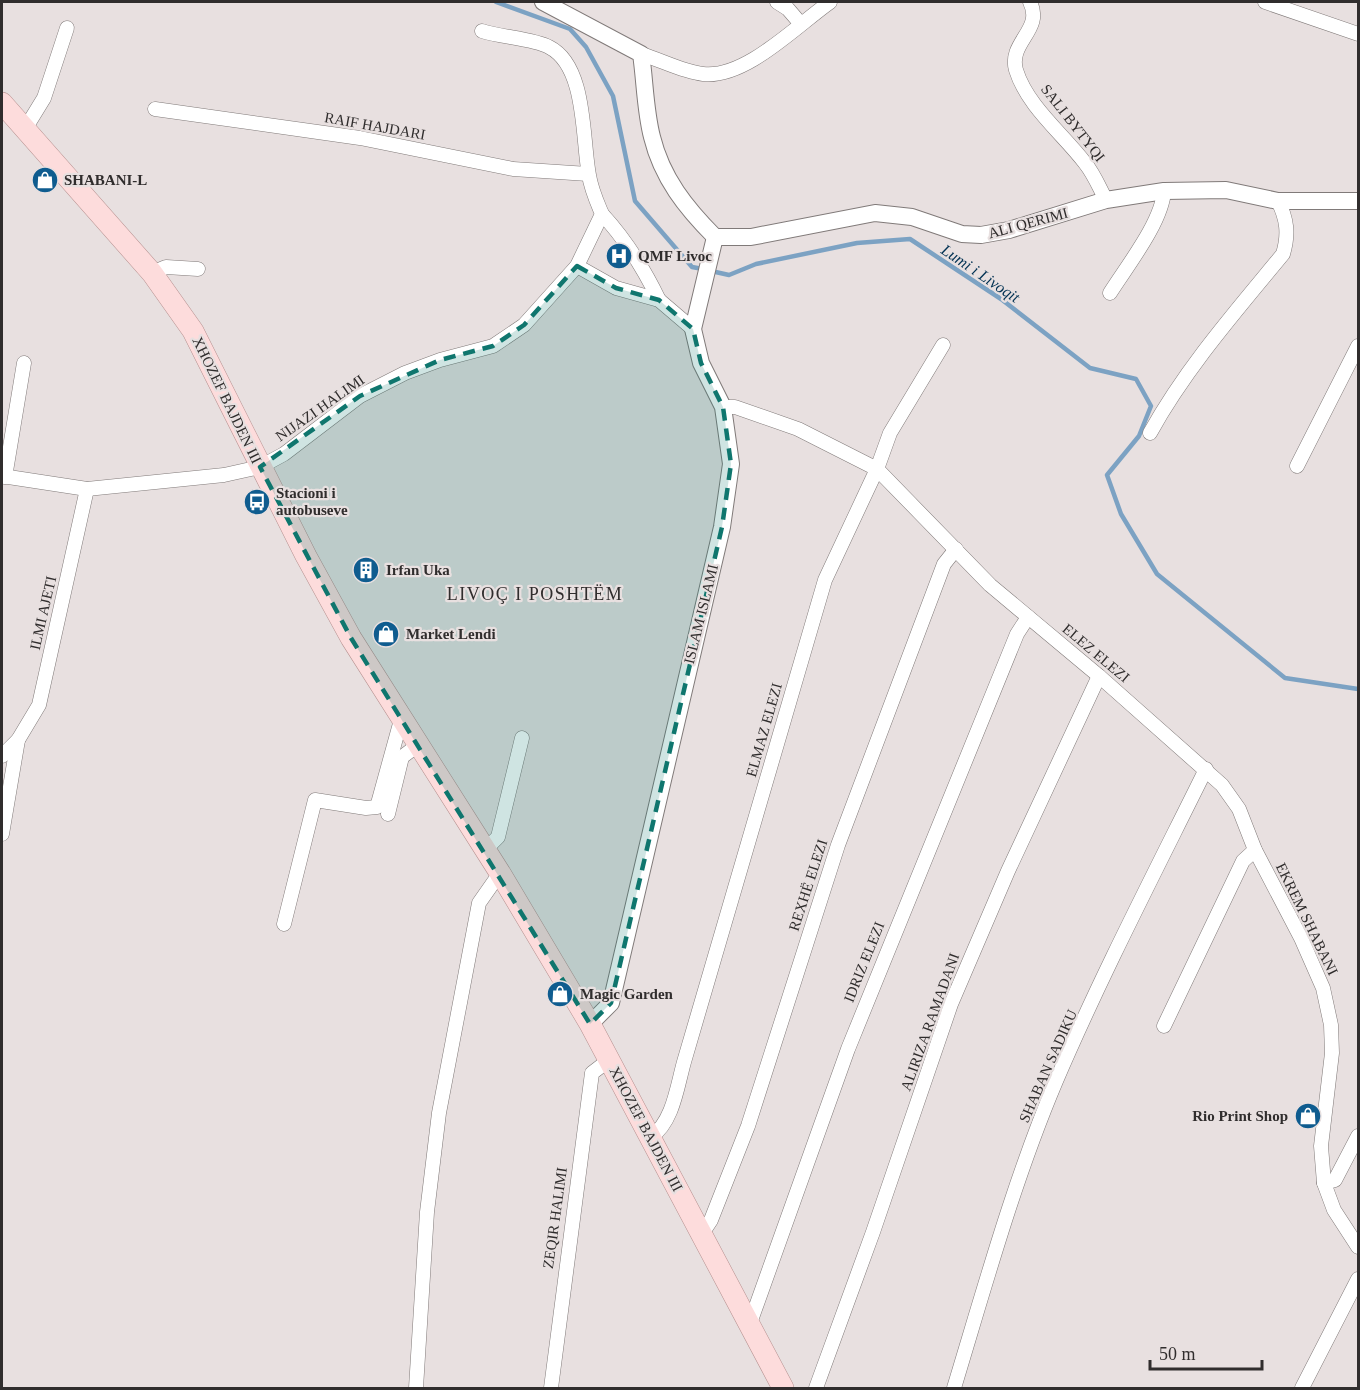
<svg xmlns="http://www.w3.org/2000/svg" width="1360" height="1390" font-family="'Times New Roman',serif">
	<rect width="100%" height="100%" fill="#e8e0e0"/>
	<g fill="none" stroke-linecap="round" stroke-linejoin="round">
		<!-- stream -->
		<g stroke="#7ca2c3" stroke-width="4.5">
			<path d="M496 2 570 29 586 47 613 96 635 201 692 267 703 269"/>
			<path d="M711 271 729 275 756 264 857 243 910 239 1001 299 1090 368 1136 379 1151 406 1139 436 1107 475 1121 514 1157 574 1285 678 1358 689"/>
		</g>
		<defs>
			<g id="minor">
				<path d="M777 2 788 9 800 23"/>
				<path d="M1030 2C1044 30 1008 42 1016 70 1027 106 1063 134 1085 163 1094 174 1099 187 1106 200"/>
				<path d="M1265 2 1358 34"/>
				<path d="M641 54C661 60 683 72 703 74 745 79 796 26 830 2"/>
				<path d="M155 109 360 138 513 169 588 174"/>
				<path d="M25 129 44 98 67 28"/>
				<path d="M602 214C626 240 644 269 659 300"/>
				<path d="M577 266 616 288 659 300 693 329"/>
				<path d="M152 273 166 267 198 269"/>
				<path d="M1110 293C1127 266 1162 222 1164 191"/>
				<path d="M723 407H735L798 429 877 469 990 585 1099 676 1222 785 1239 809 1255 850 1301 938 1323 988 1331 1025 1332 1053 1321 1146 1324 1183 1334 1210 1358 1247"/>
				<path d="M1150 433C1186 368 1236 311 1283 254 1289 234 1287 219 1278 201"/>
				<path d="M1297 466 1358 346"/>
				<path d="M2 476 87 489 224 475 260 467 284 454 360 396 405 373 440 360 493 346 524 325 577 266 602 214C597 202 591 189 589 175 582 140 587 66 549 47 535 39 500 37 482 31"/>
				<path d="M5 477 24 363"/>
				<path d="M2 756 18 740 39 705 87 489"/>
				<path d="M388 814 402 757 418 745"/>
				<path d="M2 834 18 740"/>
				<path d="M485 850 498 837 522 738"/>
				<path d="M284 924 315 800 366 808 377 807 401 720"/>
				<path d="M1164 1026 1243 861 1255 850"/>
				<path d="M651 1137C673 1122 677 1087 684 1062L825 580 877 469 890 433 943 345"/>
				<path d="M1324 1183 1335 1180 1358 1136"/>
				<path d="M701 1235 711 1220 748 1126 838 845 944 564 956 549"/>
				<path d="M749 1326 848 1049 1017 634 1028 617"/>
				<path d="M416 1388 427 1212 439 1113 479 903 500 873"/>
				<path d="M551 1388 592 1073 609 1060"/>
				<path d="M816 1388 873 1232 951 1004 1008 871 1099 676"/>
				<path d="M954 1388C985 1286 1014 1180 1056 1081 1101 976 1155 872 1206 769"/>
				<path d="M1302 1388 1358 1279"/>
			</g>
			<g id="tertiary">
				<path d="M543 2 641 54C645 81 645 110 652 137 662 178 686 208 715 237"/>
				<path d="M715 237H751L875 213 912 217 962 234 981 235 1009 230 1106 200 1164 191 1226 190 1278 201H1358"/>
				<path d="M590 1024 611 1003 722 527 731 464 723 407 701 363 693 329 715 237"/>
			</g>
			<path id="primary" d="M2 103 152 273 193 331 306 556 351 638 500 873 590 1024 783 1388"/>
		</defs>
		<!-- minor casing -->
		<use href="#minor" stroke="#807a79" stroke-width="15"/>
		<!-- tertiary casing -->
		<use href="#tertiary" stroke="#807a79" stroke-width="18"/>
		<!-- primary casing -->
		<use href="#primary" stroke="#b5908f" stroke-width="22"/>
		<!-- minor -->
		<use href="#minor" stroke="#fff" stroke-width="14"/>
		<!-- tertiary -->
		<use href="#tertiary" stroke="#fff" stroke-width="16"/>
		<!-- primary -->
		<use href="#primary" stroke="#fddcdc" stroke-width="21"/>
	</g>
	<!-- marked area -->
	<path fill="#0f766e" fill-opacity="0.2" stroke="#0f766e" stroke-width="4.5" stroke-dasharray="12 8" stroke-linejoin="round" d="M577 266 616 288 659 300 693 329 701 363 723 407 731 464 722 527 611 1003 590 1024 351 638 260 467 360 396 440 360 493 346 524 325Z"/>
	<!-- icons -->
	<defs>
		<symbol id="shop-disc" viewBox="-11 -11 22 22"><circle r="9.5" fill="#0f5c8f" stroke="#e8e0e0"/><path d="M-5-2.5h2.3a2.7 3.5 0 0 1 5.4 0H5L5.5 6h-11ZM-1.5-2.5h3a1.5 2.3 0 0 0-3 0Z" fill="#fff"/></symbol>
		<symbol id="hospital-disc" viewBox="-11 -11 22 22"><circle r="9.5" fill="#0f5c8f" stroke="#e8e0e0"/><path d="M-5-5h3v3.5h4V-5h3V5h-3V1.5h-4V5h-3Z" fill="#fff"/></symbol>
		<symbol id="bus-disc" viewBox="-11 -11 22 22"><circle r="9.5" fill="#0f5c8f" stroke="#e8e0e0"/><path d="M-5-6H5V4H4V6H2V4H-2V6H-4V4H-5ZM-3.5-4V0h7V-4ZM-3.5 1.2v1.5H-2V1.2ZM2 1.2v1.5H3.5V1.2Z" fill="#fff"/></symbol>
		<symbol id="building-disc" viewBox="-11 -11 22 22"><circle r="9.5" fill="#0f5c8f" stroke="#e8e0e0"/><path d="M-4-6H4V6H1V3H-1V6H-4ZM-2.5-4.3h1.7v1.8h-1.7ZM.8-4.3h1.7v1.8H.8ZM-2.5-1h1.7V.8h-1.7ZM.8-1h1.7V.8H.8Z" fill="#fff"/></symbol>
	</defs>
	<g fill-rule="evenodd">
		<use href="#shop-disc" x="30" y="165" width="30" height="30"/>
		<use href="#hospital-disc" x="604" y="241" width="30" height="30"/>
		<use href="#bus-disc" x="242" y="487" width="30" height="30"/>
		<use href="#building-disc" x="351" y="555" width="30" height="30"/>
		<use href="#shop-disc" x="371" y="619" width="30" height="30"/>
		<use href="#shop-disc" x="545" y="979" width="30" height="30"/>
		<use href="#shop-disc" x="1293" y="1101" width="30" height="30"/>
	</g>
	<g text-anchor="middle" stroke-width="4.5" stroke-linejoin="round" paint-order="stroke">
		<!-- street labels -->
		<g font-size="15" fill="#302d2d" stroke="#e8e0e0">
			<text transform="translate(1073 123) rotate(52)" y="5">SALI BYTYQI</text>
			<text transform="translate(375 126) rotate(10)" y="5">RAIF HAJDARI</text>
			<text transform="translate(1028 223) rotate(-15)" y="5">ALI QERIMI</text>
			<text transform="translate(227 400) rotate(64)" y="5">XHOZEF BAJDEN III</text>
			<text transform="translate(320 408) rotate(-35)" y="5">NIJAZI HALIMI</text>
			<text transform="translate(43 613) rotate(-77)" y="5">ILMI AJETI</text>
			<text transform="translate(701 614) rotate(-76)" y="5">ISLAM ISLAMI</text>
			<text transform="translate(1096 653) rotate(40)" y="5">ELEZ ELEZI</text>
			<text transform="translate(764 730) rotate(-74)" y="5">ELMAZ ELEZI</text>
			<text transform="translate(808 885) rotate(-72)" y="5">REXHË ELEZI</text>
			<text transform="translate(1307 919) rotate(64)" y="5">EKREM SHABANI</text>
			<text transform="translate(864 962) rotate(-68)" y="5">IDRIZ ELEZI</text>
			<text transform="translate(930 1022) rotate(-70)" y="5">ALIRIZA RAMADANI</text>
			<text transform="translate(1048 1066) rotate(-66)" y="5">SHABAN SADIKU</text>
			<text transform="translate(646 1129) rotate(62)" y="5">XHOZEF BAJDEN III</text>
			<text transform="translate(555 1218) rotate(-82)" y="5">ZEQIR HALIMI</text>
		</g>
		<!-- poi labels -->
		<g font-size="15" font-weight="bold" fill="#302d2d" stroke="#e8e0e0" text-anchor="start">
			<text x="64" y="185">SHABANI-L</text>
			<text x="638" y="261">QMF Livoc</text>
			<text x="276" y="498">Stacioni i<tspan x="276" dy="17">autobuseve</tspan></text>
			<text x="386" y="575">Irfan Uka</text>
			<text x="406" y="639">Market Lendi</text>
			<text x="580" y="999">Magic Garden</text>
			<text x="1288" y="1121" text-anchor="end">Rio Print Shop</text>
		</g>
		<!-- water labels -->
		<g font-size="16" font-style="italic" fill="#013152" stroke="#e8e0e0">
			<text transform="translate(981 273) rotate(34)" y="6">Lumi i Livoqit</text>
		</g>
		<!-- quarter labels -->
		<g font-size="18" letter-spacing="1.5" fill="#302d2d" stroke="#e8e0e0">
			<text x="535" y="600">LIVOÇ I POSHTËM</text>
		</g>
	</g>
	<!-- border -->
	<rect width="1360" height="1390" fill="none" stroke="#302d2d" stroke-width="6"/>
	<!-- scale -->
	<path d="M1150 1360v9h112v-9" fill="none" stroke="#302d2d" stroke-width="3"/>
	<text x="1159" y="1360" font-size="18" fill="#302d2d" stroke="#e8e0e0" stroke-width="4.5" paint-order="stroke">50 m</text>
</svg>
